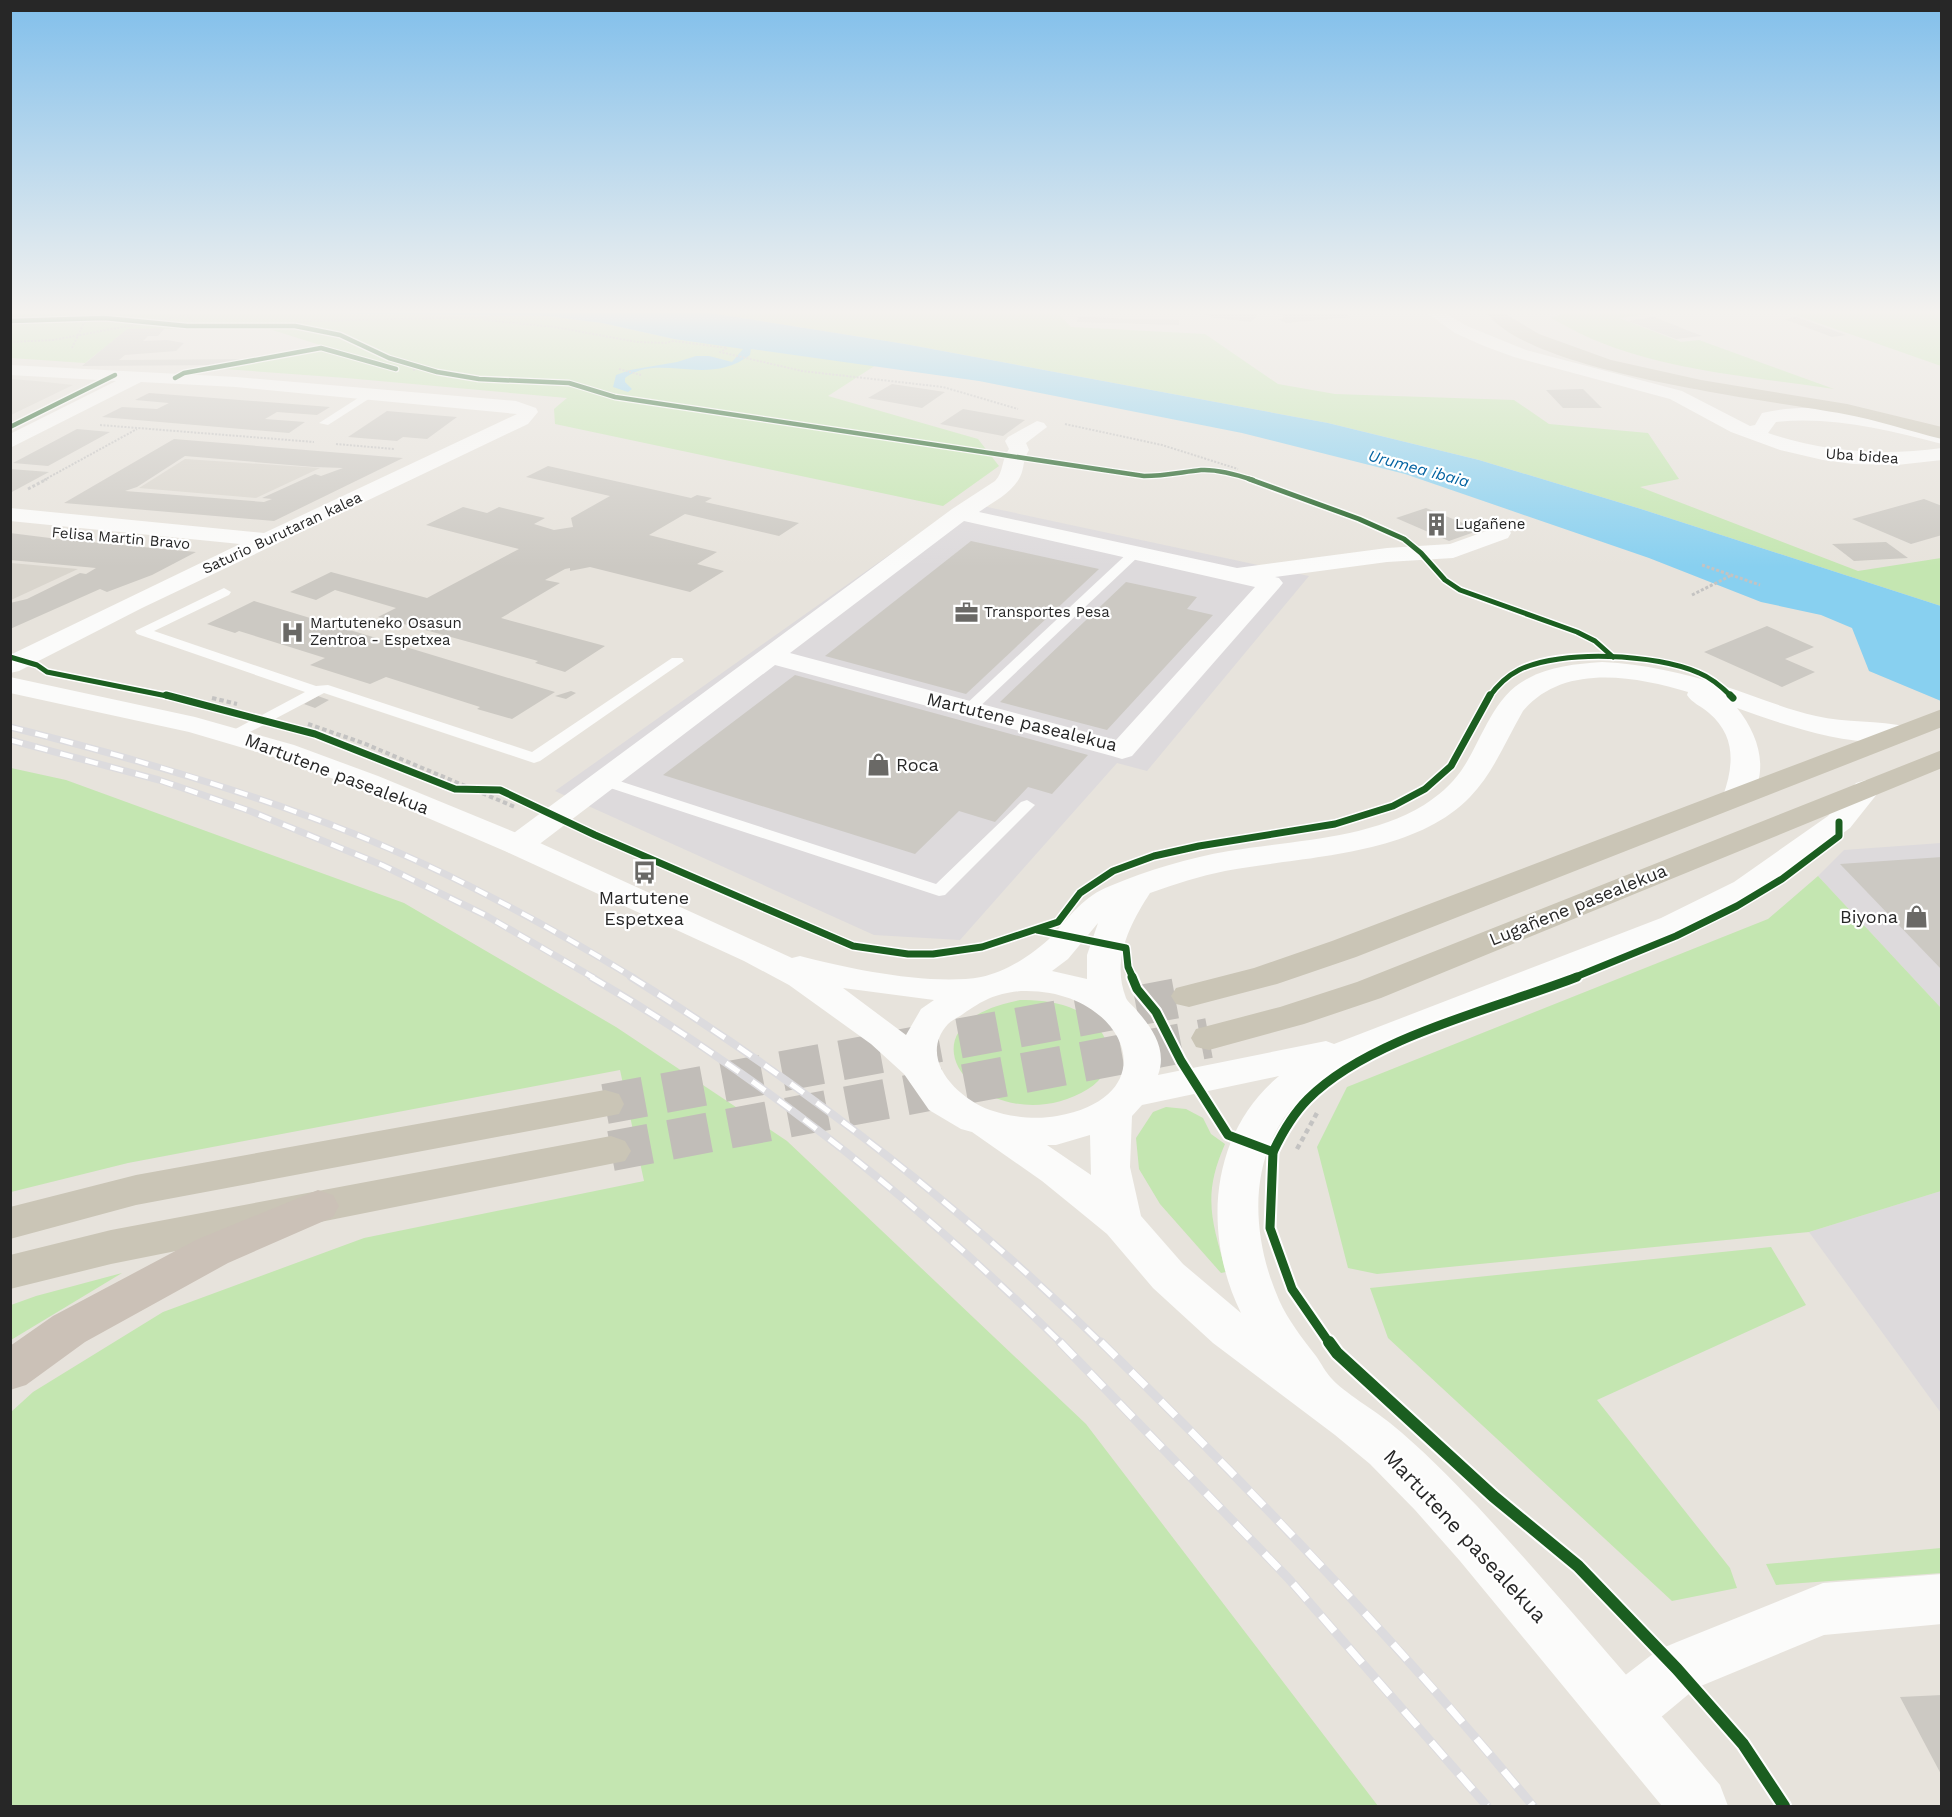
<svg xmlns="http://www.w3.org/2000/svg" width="1952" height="1817" font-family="'Work Sans',sans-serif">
	<rect width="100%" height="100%" fill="#e7e3dc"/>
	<!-- industrial -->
	<g fill="#dddadc">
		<path d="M964 502 1309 576 1147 771 1117 763 960 940 874 935 555 791Z"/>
		<path d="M1941 843V1008L1818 876 1844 850Z"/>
		<path d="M1941 1191V1413L1809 1232Z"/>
	</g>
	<!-- green -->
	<g fill="#c4e6b1">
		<path d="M56 313 547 316 602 323 674 339 876 365 828 396 978 439 999 466 943 506 555 424 554 409 567 398 346 378 224 369 226 365 320 345 266 328 128 329 85 363 11 358 10 314Z"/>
		<path d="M711 313H1058L1071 327 1205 334 1278 384 1335 394 1514 400 1549 424 1648 433 1679 479 1640 487 1858 571 1941 558V606L1641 509 1479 460 1328 423 905 344Z"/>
		<path d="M1564 313H1646L1649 314 1619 318 1681 342 1699 340 1834 389C1754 377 1668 371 1592 339 1578 333 1565 325 1551 318Z"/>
		<path d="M1790 313H1941V366Z"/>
		<path d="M11 768 66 780 404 903 616 1027 787 1141 1086 1424 1378 1806H11V1412L33 1392 163 1312 364 1238 644 1181 620 1070 128 1163 11 1192Z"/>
		<path d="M1818 876 1941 1008V1191L1809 1232 1377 1274 1348 1268 1317 1147 1347 1087 1768 919Z"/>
		<path d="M1020 1000C1036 1000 1053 1001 1069 1007 1105 1020 1128 1064 1088 1089 992 1148 879 1027 1020 1000Z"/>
		<path d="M1166 1107 1186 1109 1203 1118 1211 1134 1225 1144C1202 1196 1212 1221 1226 1272L1221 1273 1160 1204 1139 1169 1136 1138 1153 1112Z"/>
		<path d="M1771 1247 1806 1305 1597 1400 1730 1568 1737 1588 1672 1601 1388 1338 1370 1288Z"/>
		<path d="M122 1273 11 1340V1341V1305L36 1296Z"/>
		<path d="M1941 1548V1573L1776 1585 1766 1564Z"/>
	</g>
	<!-- plaza -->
	<g fill="#d9d5cd">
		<path d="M11 379 36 381 73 385 11 415Z"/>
		<path d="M185 459 320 468 256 498 139 488Z"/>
		<path d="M10 563H11L78 569 11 600Z"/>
	</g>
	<!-- water -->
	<path fill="#88d0f0" d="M266 313H711L905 344 1328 423 1479 460 1641 509 1941 606V701L1869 671 1852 628 1821 615 1761 602 1649 558 1405 474 1242 433 979 381 751 349 750 355C707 388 659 352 625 378V382L632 389 628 392 613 387 616 375 630 370 677 362 696 356H709L732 362 743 349 674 339 602 323 547 316Z"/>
	<!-- building -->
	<g fill="#ccc9c3" fill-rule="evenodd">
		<path d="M1200 313H1259L1251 322 1209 317 1210 315Z"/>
		<path d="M1288 313H1343L1352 317 1286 323 1278 319 1287 317 1279 314Z"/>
		<path d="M1078 317 1179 320V325L1077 322Z"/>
		<path d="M1654 317 1702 336 1676 339 1628 321Z"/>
		<path d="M1797 317 1846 335 1832 337 1784 319Z"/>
		<path d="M165 328 158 336H148L143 341 167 340 184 343 176 351 125 355 119 360 254 359 226 365 82 366 127 329Z"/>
		<path d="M892 384 945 392 922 408 868 398Z"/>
		<path d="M1583 389 1602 408H1563L1546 390Z"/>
		<path d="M149 393 330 407 317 415 277 412 265 419 305 422 289 433 102 417 122 407 157 409 169 403 135 400Z"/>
		<path d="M963 409 1025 420 1003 436 940 424Z"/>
		<path d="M387 411 433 415 457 417 427 439 403 437 397 441 348 437Z"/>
		<path d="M77 429 110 432 48 466 13 463Z"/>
		<path d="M174 439 403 458 274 521 64 503ZM185 456 314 467 343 468 321 476 315 474 262 498 272 499 264 502 125 491 137 487Z"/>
		<path d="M548 466 691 498 697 495 712 498 705 502 799 523 779 536 685 514 649 535 717 552 697 564 724 571 690 592 590 567 570 571V568L565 569 545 580 560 583 501 618 605 646 565 672 535 663 538 661 378 617 396 608 335 590 316 600 290 592 331 572 427 598 519 549 426 525 463 507 487 513 499 507 545 518 534 524 554 530 573 527 571 518 610 496 526 477Z"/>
		<path d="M10 469 49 472 10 493Z"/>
		<path d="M1924 499 1942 506V535L1911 544 1852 519Z"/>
		<path d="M1426 508 1480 530 1449 541 1396 518Z"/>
		<path d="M10 533 58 539 196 552 152 575 107 592 100 589 10 629V603L27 599 80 573 86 574 96 568 10 560Z"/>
		<path d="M971 541 1099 569 966 694 825 656Z"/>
		<path d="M1886 542 1908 558 1854 561 1832 544Z"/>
		<path d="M1126 582 1197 597 1187 609 1213 615 1107 730 1000 702Z"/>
		<path d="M254 601 555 692 512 719 477 709 480 707 386 677 370 684 310 665 325 658 239 631 235 633 207 624Z"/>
		<path d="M1767 626 1814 647 1785 659 1815 672 1782 687 1704 652Z"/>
		<path d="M795 675 1088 755 1052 794 1028 787 995 822 959 811 915 854 663 775Z"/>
		<path d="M571 691 576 693 566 699 555 696Z"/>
		<path d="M318 696 329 700 315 708 304 704Z"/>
		<path d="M1942 857V970L1840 864Z"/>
		<path d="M1942 1695V1776L1900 1697Z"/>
	</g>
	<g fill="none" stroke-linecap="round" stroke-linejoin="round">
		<!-- primary-tunnel -->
		<g stroke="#c1bdb8" stroke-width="40" stroke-dasharray="40 20" stroke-linecap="butt">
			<path d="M605 1104 1189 996"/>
			<path d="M611 1151 1209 1038"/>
		</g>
		<!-- path-far3 -->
		<g stroke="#c4c3c2" stroke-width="2" stroke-dasharray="2 1.5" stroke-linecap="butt">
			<path d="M286 326 306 321 488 317 485 320 555 327 637 342 665 343 674 341 727 348 720 352 802 371 943 387 1018 409"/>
			<path d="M10 342 53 340 187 315 196 324"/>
			<path d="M72 348 87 316"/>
			<path d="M268 358 321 348 388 368"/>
			<path d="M619 369 641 375"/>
			<path d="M413 370 430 366"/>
			<path d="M1065 424 1162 445 1238 469"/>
			<path d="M100 425 314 442"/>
			<path d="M336 444 394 449"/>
			<path d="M44 480 137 429"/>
		</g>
		<!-- path-far2 -->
		<g stroke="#c4c3c2" stroke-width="3" stroke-dasharray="3 2" stroke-linecap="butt">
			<path d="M28 489 47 479"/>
			<path d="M1702 565 1760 585"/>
			<path d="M1692 595 1732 575"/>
		</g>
		<!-- path-far1 -->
		<g stroke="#c4c3c2" stroke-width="4" stroke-dasharray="4.5 3" stroke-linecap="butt">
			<path d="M212 698 237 704"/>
			<path d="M308 724 363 743 515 807"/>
		</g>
		<!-- path -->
		<path stroke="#c4c3c2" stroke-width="4.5" stroke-dasharray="5 4" stroke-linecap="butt" d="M1297 1149 1317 1113"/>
		<!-- service -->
		<g fill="#fbfbfa" fill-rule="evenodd">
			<path d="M369 391 378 393 328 425 319 423Z"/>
			<path d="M1135 549 1139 550 1141 553 1139 556 974 712H964L962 709 964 706 1131 550Z"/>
			<path d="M224 588 231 592 229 595 154 631 316 686 328 685 532 752 672 658H682L684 661 540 761 534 763 324 693 233 741 225 736 228 733 305 692 137 634 135 631Z"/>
			<path d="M604 776 936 884 1021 802 1027 800 1035 805 945 895 939 896 598 784 596 781Z"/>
		</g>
		<!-- minor -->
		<g fill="#fbfbfa" fill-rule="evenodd">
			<path d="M1427 313H1445L1467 326 1526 350 1682 391 1750 426 1755 425 1762 413C1820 399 1886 417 1942 432V444C1887 430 1832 416 1776 422L1768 433C1825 452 1882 456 1942 448V460L1897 465 1853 464 1823 460 1780 450 1731 432 1670 399 1514 357 1484 346 1455 333Z"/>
			<path d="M10 365 236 377 516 401 536 408 538 412 528 424 142 608 19 671 10 673V655L240 544 10 521V508L264 533 517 414 236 387 141 382 10 448V434L116 381 10 375Z"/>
			<path d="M1037 421 1044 423 1047 427 1026 443 1029 450C1022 461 1025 467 1020 477 1012 493 993 502 979 512L1237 568 1387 548 1450 544 1500 526 1508 528 1511 533 1508 538 1453 558 1387 562 1275 577 1279 578 1283 583 1279 588 1132 756 1122 759 1112 756 775 665 529 852 518 854 507 852 502 845 507 838 952 509 995 481C1004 472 1001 460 1009 449L1005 441 1008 437ZM964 521 1255 587 1116 740 790 653Z"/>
			<path d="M1942 1574V1624L1824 1635 1696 1688 1642 1733 1622 1741 1602 1733 1594 1713 1602 1693 1658 1650 1677 1642 1823 1583Z"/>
		</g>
		<!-- secondary -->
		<path fill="#fbfbfa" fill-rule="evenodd" d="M1602 662C1644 664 1684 673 1724 686 1755 696 1785 709 1816 716 1846 723 1878 720 1908 727L1912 733 1908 739C1859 751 1784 725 1737 708 1759 735 1770 771 1749 802L1738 805 1727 802 1723 796C1734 765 1736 736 1709 713 1701 706 1692 703 1687 695L1688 692C1635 676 1563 663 1523 711 1506 740 1494 772 1470 797 1412 857 1302 856 1225 871 1200 876 1175 884 1150 893 1130 924 1111 960 1126 998 1128 1003 1135 1007 1138 1012 1154 1030 1167 1051 1158 1075L1326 1041 1334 1044 1661 918 1734 882 1828 816 1856 783 1866 780 1876 783 1881 789 1850 828 1756 896 1685 932 1371 1056C1343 1070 1312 1084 1291 1109 1247 1162 1252 1239 1279 1300 1288 1320 1302 1338 1316 1356 1321 1363 1326 1373 1332 1379 1345 1393 1374 1410 1390 1423 1421 1448 1449 1477 1477 1506 1560 1596 1640 1691 1720 1785L1728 1806H1662L1460 1561 1415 1510 1370 1464 1335 1435 1213 1343 1153 1288 1107 1234 1074 1207 1042 1181 972 1132 961 1129 929 1110 904 1074 871 1044 789 985 744 961 507 852 358 788 274 757 189 732 10 693V677L195 717 294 745 378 776 529 838 792 958 800 956C849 969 932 986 981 977 1006 972 1034 954 1052 936 1070 916 1084 896 1110 886 1148 870 1188 858 1229 851 1293 840 1366 840 1424 805 1438 796 1451 785 1461 771 1482 741 1492 697 1527 679 1550 666 1576 664 1602 662ZM1098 923 1087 955V979L1052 971 1068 959ZM843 988 934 1000 921 1009 906 1035ZM1021 991C1124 987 1172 1096 1057 1116 1036 1120 1010 1117 990 1110 957 1098 917 1058 948 1024 952 1020 959 1017 963 1014 985 999 995 994 1021 991ZM1279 1076C1208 1135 1203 1236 1241 1313L1183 1264 1141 1216 1130 1167 1132 1116 1142 1105ZM1090 1135 1091 1175 1047 1145H1056Z"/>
		<!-- primary -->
		<g fill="#cac5b6" fill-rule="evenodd">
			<path d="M1487 313H1504L1539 334 1611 360 1701 380 1847 404 1942 427V439C1909 431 1877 420 1844 414 1768 400 1530 373 1487 313Z"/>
			<path d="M1942 709V727L1356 957 1277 984 1189 1007 1176 1004 1171 996 1176 988 1254 968 1332 941Z"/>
			<path d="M1942 750V768L1381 998 1304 1024 1209 1050 1196 1047 1191 1038 1196 1029 1280 1007 1357 982Z"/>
			<path d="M605 1090 619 1094 624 1104 619 1114 136 1205 10 1239V1207L136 1175Z"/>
			<path d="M611 1136 625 1141 631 1151 625 1161 111 1264 10 1289V1255L111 1230Z"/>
		</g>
		<!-- motorway -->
		<path fill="#cbc1b7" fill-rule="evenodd" d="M318 1190 333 1195 339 1206 333 1217 228 1263 85 1342 26 1385 10 1390V1346L53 1316 198 1239Z"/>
		<defs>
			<g id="rail-far2">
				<path d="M10 727C126 756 241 789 352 833 450 872 544 923 634 978"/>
				<path d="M10 740 159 780 250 811 382 865 485 915 594 978"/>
			</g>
			<g id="rail-far1">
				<path d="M591 977C763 1077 920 1204 1062 1344"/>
				<path d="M631 977C800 1082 960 1205 1102 1344"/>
			</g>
			<g id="rail">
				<path d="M1060 1342 1288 1578 1487 1806"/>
				<path d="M1101 1342C1252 1490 1399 1643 1533 1806"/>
			</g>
		</defs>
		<!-- rail-far2 casing -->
		<use href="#rail-far2" stroke="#dcdbde" stroke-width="7"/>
		<!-- rail-far1 casing -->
		<use href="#rail-far1" stroke="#dcdbde" stroke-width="8"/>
		<!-- rail casing -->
		<use href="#rail" stroke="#dcdbde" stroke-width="9"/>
		<!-- rail-far2 -->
		<use href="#rail-far2" stroke="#fff" stroke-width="4.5" stroke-dasharray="13" stroke-linecap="butt"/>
		<!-- rail-far1 -->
		<use href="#rail-far1" stroke="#fff" stroke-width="5" stroke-dasharray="16" stroke-linecap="butt"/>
		<!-- rail -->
		<use href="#rail" stroke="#fff" stroke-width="7" stroke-dasharray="21" stroke-linecap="butt"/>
		<defs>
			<g id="cycleway-far4">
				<path d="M10 321 104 318 187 326H295L340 335 389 358 437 372 479 379 569 383 615 397 1144 476C1164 476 1182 472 1201 470 1218 469 1238 475 1253 480"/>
				<path d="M175 378 184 373 321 348 396 369"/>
				<path d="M10 427 115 375"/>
			</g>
			<g id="cycleway-far3">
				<path d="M1249 479 1359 519 1404 539 1421 553 1445 580 1460 590 1577 632 1595 641 1613 657"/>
				<path d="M10 657 37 665 47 672 172 697"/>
				<path d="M1489 697C1497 686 1507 676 1519 670 1561 649 1657 654 1699 673 1712 678 1722 687 1732 697"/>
			</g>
			<g id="cycleway-far2">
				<path d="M166 695 315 734 455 789 500 790 595 835 853 946 908 954H933L982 947 1058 922 1080 893 1113 871 1154 856 1199 846 1335 824 1393 806 1425 789 1451 766 1490 695"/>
				<path d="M1730 695 1733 698"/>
				<path d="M1037 930 1126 948 1128 967 1133 978"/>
				<path d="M1573 978 1676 936 1737 906 1782 879 1839 836V822"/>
			</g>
			<g id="cycleway-far1">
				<path d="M1132 977 1137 989 1156 1012 1181 1061 1228 1135 1273 1152 1270 1228 1292 1289 1330 1344"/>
				<path d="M1273 1152C1282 1133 1293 1114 1308 1099 1368 1038 1497 1008 1577 977"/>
			</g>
			<path id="cycleway" d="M1329 1342 1337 1353 1493 1496 1578 1566 1677 1669 1743 1744 1784 1806"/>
		</defs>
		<!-- cycleway-far4 casing -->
		<use href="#cycleway-far4" stroke="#fff" stroke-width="7"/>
		<!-- cycleway-far3 casing -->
		<use href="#cycleway-far3" stroke="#fff" stroke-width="8"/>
		<!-- cycleway-far2 casing -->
		<use href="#cycleway-far2" stroke="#fff" stroke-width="10"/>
		<!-- cycleway-far1 casing -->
		<use href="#cycleway-far1" stroke="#fff" stroke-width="13"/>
		<!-- cycleway casing -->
		<use href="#cycleway" stroke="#fff" stroke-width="16"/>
		<!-- cycleway-far4 -->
		<use href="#cycleway-far4" stroke="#1b5e20" stroke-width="4.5"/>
		<!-- cycleway-far3 -->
		<use href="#cycleway-far3" stroke="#1b5e20" stroke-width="5"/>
		<!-- cycleway-far2 -->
		<use href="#cycleway-far2" stroke="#1b5e20" stroke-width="7"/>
		<!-- cycleway-far1 -->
		<use href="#cycleway-far1" stroke="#1b5e20" stroke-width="9"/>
		<!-- cycleway -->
		<use href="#cycleway" stroke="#1b5e20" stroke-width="12"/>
	</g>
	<!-- sky -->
	<linearGradient id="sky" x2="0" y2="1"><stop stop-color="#81bfeb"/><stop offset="0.55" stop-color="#f4f2ef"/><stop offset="1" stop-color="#f4f2ef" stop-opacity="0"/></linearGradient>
	<rect width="1952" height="567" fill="url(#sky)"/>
	<!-- icons -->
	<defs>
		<symbol id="building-bare" viewBox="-9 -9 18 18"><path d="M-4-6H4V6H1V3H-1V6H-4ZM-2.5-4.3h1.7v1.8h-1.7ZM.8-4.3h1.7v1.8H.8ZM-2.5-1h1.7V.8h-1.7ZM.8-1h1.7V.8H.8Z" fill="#6a6966" stroke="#fff" stroke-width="2.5" paint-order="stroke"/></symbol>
		<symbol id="office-bare" viewBox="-9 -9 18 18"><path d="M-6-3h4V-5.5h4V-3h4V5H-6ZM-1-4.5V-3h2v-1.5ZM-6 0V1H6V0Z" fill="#6a6966" stroke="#fff" stroke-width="2.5" paint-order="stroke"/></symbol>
		<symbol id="hospital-bare" viewBox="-9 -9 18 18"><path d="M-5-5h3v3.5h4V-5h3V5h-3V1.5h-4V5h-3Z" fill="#6a6966" stroke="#fff" stroke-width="2.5" paint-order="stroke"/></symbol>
		<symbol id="shop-bare" viewBox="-9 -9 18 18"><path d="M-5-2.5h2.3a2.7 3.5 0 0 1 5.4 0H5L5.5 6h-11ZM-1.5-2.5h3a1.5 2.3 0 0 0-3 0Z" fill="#6a6966" stroke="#fff" stroke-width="2.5" paint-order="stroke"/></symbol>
		<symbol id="bus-bare" viewBox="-9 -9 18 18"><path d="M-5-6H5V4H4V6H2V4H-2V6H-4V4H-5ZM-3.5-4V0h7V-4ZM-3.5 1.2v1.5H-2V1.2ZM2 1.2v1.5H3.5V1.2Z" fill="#6a6966" stroke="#fff" stroke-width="2.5" paint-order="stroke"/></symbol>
	</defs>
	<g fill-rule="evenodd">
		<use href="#building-bare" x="1420" y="508" width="33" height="33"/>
		<use href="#office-bare" x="950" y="596" width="33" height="33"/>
		<use href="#hospital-bare" x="276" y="616" width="33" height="33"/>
		<use href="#shop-bare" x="862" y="748" width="33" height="33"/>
		<use href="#bus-bare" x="628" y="856" width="33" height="33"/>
		<use href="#shop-bare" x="1900" y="900" width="33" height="33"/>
	</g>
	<g text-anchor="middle" stroke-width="4.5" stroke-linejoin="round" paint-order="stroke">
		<!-- far-street labels -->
		<g font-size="15" fill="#272727" stroke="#fff">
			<text transform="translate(1862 456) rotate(4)" y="5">Uba bidea</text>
			<text transform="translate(282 533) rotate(-25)" y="5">Saturio Burutaran kalea</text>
			<text transform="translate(121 538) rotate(5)" y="5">Felisa Martin Bravo</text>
		</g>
		<!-- far-poi labels -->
		<g font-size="15" fill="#272727" stroke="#fff" text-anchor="start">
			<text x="1455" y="529">Lugañene</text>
			<text x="984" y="617">Transportes Pesa</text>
			<text x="310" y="628">Martuteneko Osasun<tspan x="310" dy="17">Zentroa - Espetxea</tspan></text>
		</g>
		<!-- far-water labels -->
		<g font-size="16" font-style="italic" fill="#0262a1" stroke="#fff">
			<text transform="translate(1419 468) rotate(15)" y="6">Urumea ibaia</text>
		</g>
		<!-- street labels -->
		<g font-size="18" fill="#272727" stroke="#fff">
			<text transform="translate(1022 722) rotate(14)" y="6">Martutene pasealekua</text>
			<text transform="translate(337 774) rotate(21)" y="6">Martutene pasealekua</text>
			<text transform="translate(1578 905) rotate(-22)" y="6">Lugañene pasealekua</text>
		</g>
		<!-- poi labels -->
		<g font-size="18" fill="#272727" stroke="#fff" text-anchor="start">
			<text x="896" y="771">Roca</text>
			<text x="644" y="904" text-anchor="middle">Martutene<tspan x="644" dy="21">Espetxea</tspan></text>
			<text x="1898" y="923" text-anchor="end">Biyona</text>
		</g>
		<!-- near-street labels -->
		<g font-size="21" fill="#272727" stroke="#fff">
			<text transform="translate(1465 1536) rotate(47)" y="7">Martutene pasealekua</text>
		</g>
	</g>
	<!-- border -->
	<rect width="1952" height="1817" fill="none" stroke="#272727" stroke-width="24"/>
</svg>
